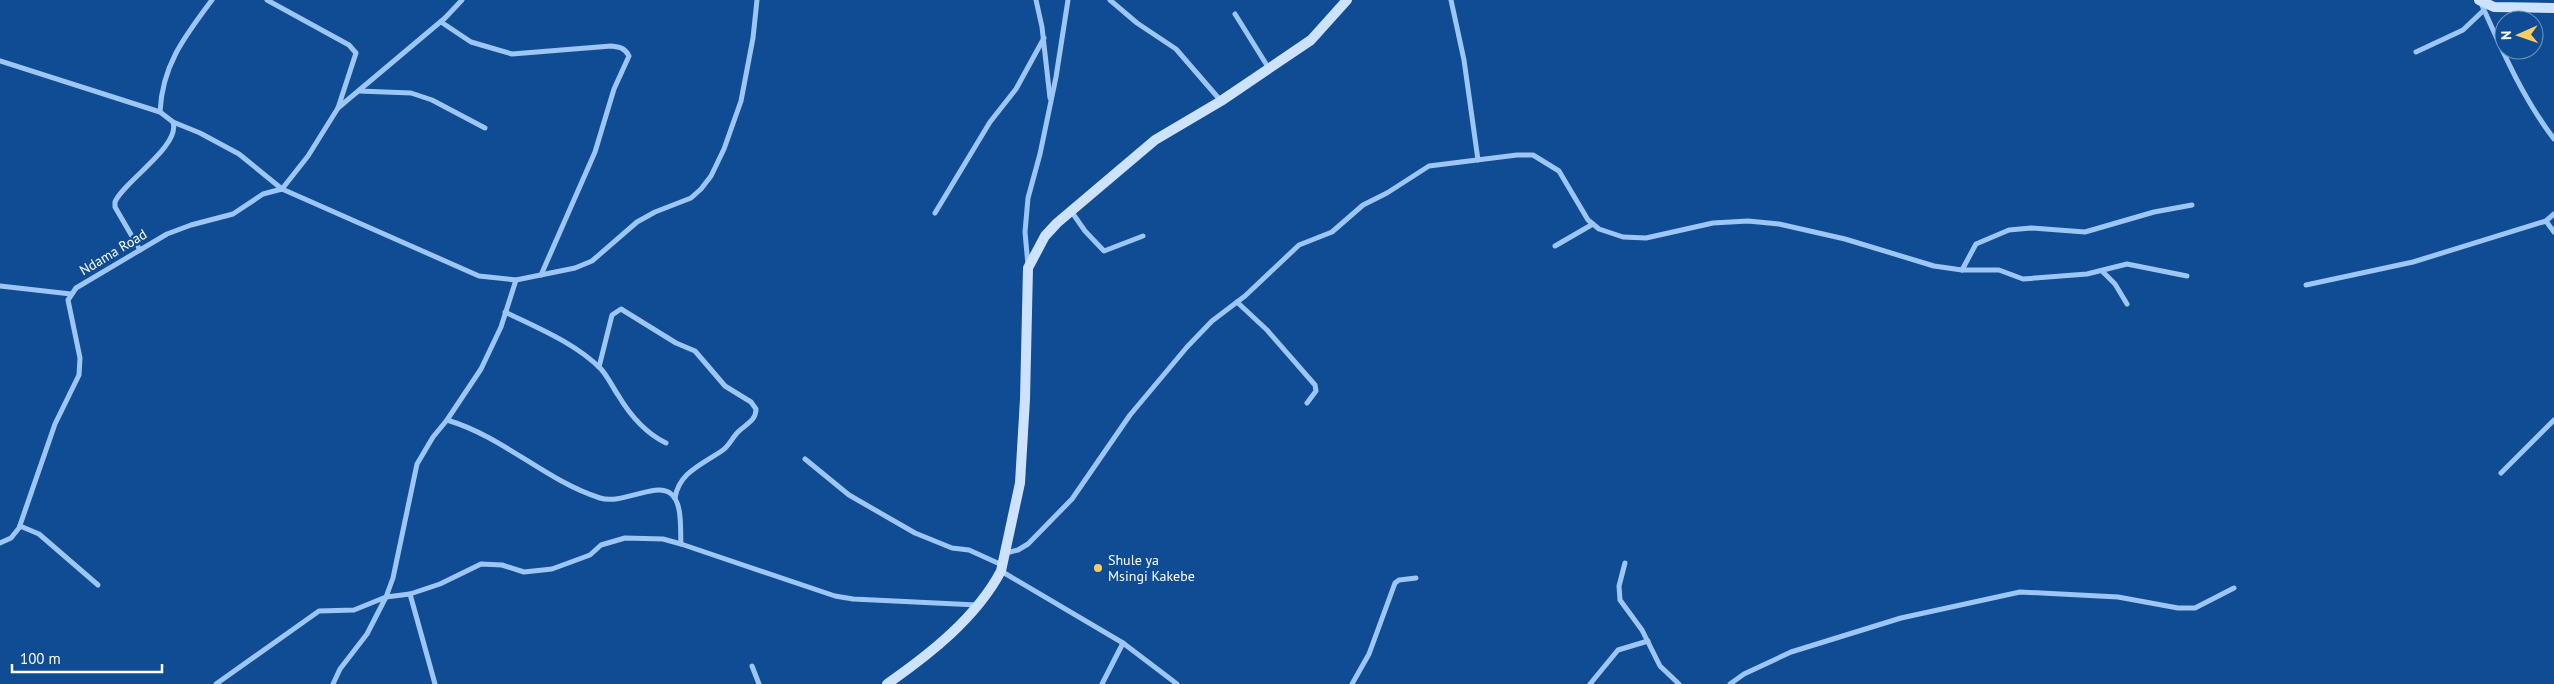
<svg xmlns="http://www.w3.org/2000/svg" width="2554" height="684" font-family="'PT Sans',sans-serif">
	<rect width="100%" height="100%" fill="#104c93"/>
	<g fill="none" stroke-linecap="round" stroke-linejoin="round">
		<!-- street -->
		<g stroke="#9dc6f4" stroke-width="5">
			<path d="M267 0 349 45 356 53 338 108 308 156 282 189"/>
			<path d="M1036 0 1042 27 1050 98"/>
			<path d="M1110 0 1137 23 1176 49 1221 101"/>
			<path d="M1451 0 1464 60 1478 160"/>
			<path d="M2480 1C2502 50 2522 97 2554 139"/>
			<path d="M1235 14 1268 67"/>
			<path d="M441 22 471 42 512 54 611 46C620 47 625 48 629 56L614 89 595 152 541 275"/>
			<path d="M2416 52 2463 30 2484 10"/>
			<path d="M0 61 160 112 173 122C181 146 123 182 115 202V207L140 250"/>
			<path d="M359 91 411 93 432 100 485 128"/>
			<path d="M338 108 445 18 462 0"/>
			<path d="M160 112C162 65 185 36 212 0"/>
			<path d="M173 122 200 133 239 154 282 189 479 276 516 280 575 268 592 261 637 222 655 212 691 198 701 189 711 176 724 149 741 101 753 38 757 0"/>
			<path d="M1071 211 1085 231 1104 251 1143 236"/>
			<path d="M935 213 990 122 1016 89 1044 38"/>
			<path d="M2546 221 2554 232"/>
			<path d="M1555 246 1593 224"/>
			<path d="M1028 265 1025 232 1028 198 1040 154 1056 77 1068 0"/>
			<path d="M1962 270 1976 244 2009 230 2031 228 2085 232 2154 212 2192 205"/>
			<path d="M2102 271 2115 284 2127 304"/>
			<path d="M2306 285 2413 262 2546 221 2554 214"/>
			<path d="M0 286 71 294"/>
			<path d="M1237 302 1267 330 1315 385 1316 391 1307 403"/>
			<path d="M505 312C538 328 575 343 601 369 608 377 612 386 618 395 630 415 645 433 666 443"/>
			<path d="M599 367 612 315 621 309 676 343 695 351 725 386 751 402 756 409C756 421 746 424 738 432 732 438 729 446 723 450 703 464 679 472 675 498"/>
			<path d="M447 420C504 437 546 481 600 498 622 505 655 482 670 493 683 502 680 529 681 544"/>
			<path d="M805 459 849 495 915 533 952 548 969 550 1002 565"/>
			<path d="M2501 473 2554 420"/>
			<path d="M20 526 39 534 98 585"/>
			<path d="M0 543 11 538 19 528 55 424 79 375 80 358 68 300 76 288 167 234 191 225 233 214 263 194 282 189"/>
			<path d="M1006 553 1018 550 1028 544 1072 499 1130 415 1187 347 1212 321 1245 296 1299 245 1332 232 1363 205 1387 193 1429 166 1517 155H1533L1559 171 1588 220 1599 229 1623 237 1646 238 1713 223 1748 221 1779 224 1845 239 1934 266 1962 270H1999L2023 279 2087 274 2127 264 2187 276"/>
			<path d="M1625 563 1619 586 1620 600 1642 630 1660 666 1679 684"/>
			<path d="M1001 571 1123 643 1177 684"/>
			<path d="M410 594 435 684"/>
			<path d="M752 666 759 684"/>
			<path d="M216 684 319 611 354 610 386 597 410 594 440 584 481 564 502 565 524 572 552 569 590 555 601 545 625 538 663 539 681 544 835 596 853 599 977 605"/>
			<path d="M333 684 340 669 367 634 386 597 393 578 417 464 433 437 447 420 481 369 501 327 516 280"/>
			<path d="M1102 684 1123 643"/>
			<path d="M1352 684 1369 654 1395 583 1399 580 1416 578"/>
			<path d="M1590 684 1618 650 1648 641"/>
			<path d="M1730 684 1744 674 1791 652 1901 618 2020 592 2118 597 2178 608H2195L2234 588"/>
		</g>
		<!-- secondary -->
		<g stroke="#cce2fd" stroke-width="10">
			<path d="M2479 0 2494 7 2554 8"/>
			<path d="M887 684C930 654 976 618 1001 571L1020 483 1025 399 1028 268 1045 236 1057 223 1155 140 1221 101 1311 40 1347 0"/>
		</g>
	</g>
	<!-- markers -->
	<circle fill="#ffcd5f" stroke="#104c93" stroke-width="2" cx="1098" cy="568" r="5"/>
	<g text-anchor="middle" stroke-width="5" stroke-linejoin="round" paint-order="stroke">
		<!-- street labels -->
		<g font-size="14" fill="#fff" stroke="#104c93">
			<text transform="translate(113 252) rotate(-31)" y="5">Ndama Road</text>
		</g>
		<!-- poi labels -->
		<g font-size="14" fill="#fff" stroke="#104c93" text-anchor="start">
			<text x="1108" y="565">Shule ya<tspan x="1108" dy="16">Msingi Kakebe</tspan></text>
		</g>
	</g>
	<!-- north arrow -->
	<g transform="translate(2519 35) rotate(268)"><circle r="24" fill="#104c93" stroke="#7094be"/>
	<path d="M0-4L9 19L0 12L-9 19Z" fill="#ffcd5f"/>
	<text y="-8" font-size="14" font-weight="bold" text-anchor="middle" fill="#ffffff">N</text>
	</g>
	<!-- scale -->
	<path d="M12 664v8h150v-8" fill="none" stroke="#ffffff" stroke-width="2.5"/>
	<text x="20" y="664" font-size="15" fill="#ffffff" stroke="#104c93" stroke-width="4" paint-order="stroke">100 m</text>
</svg>
